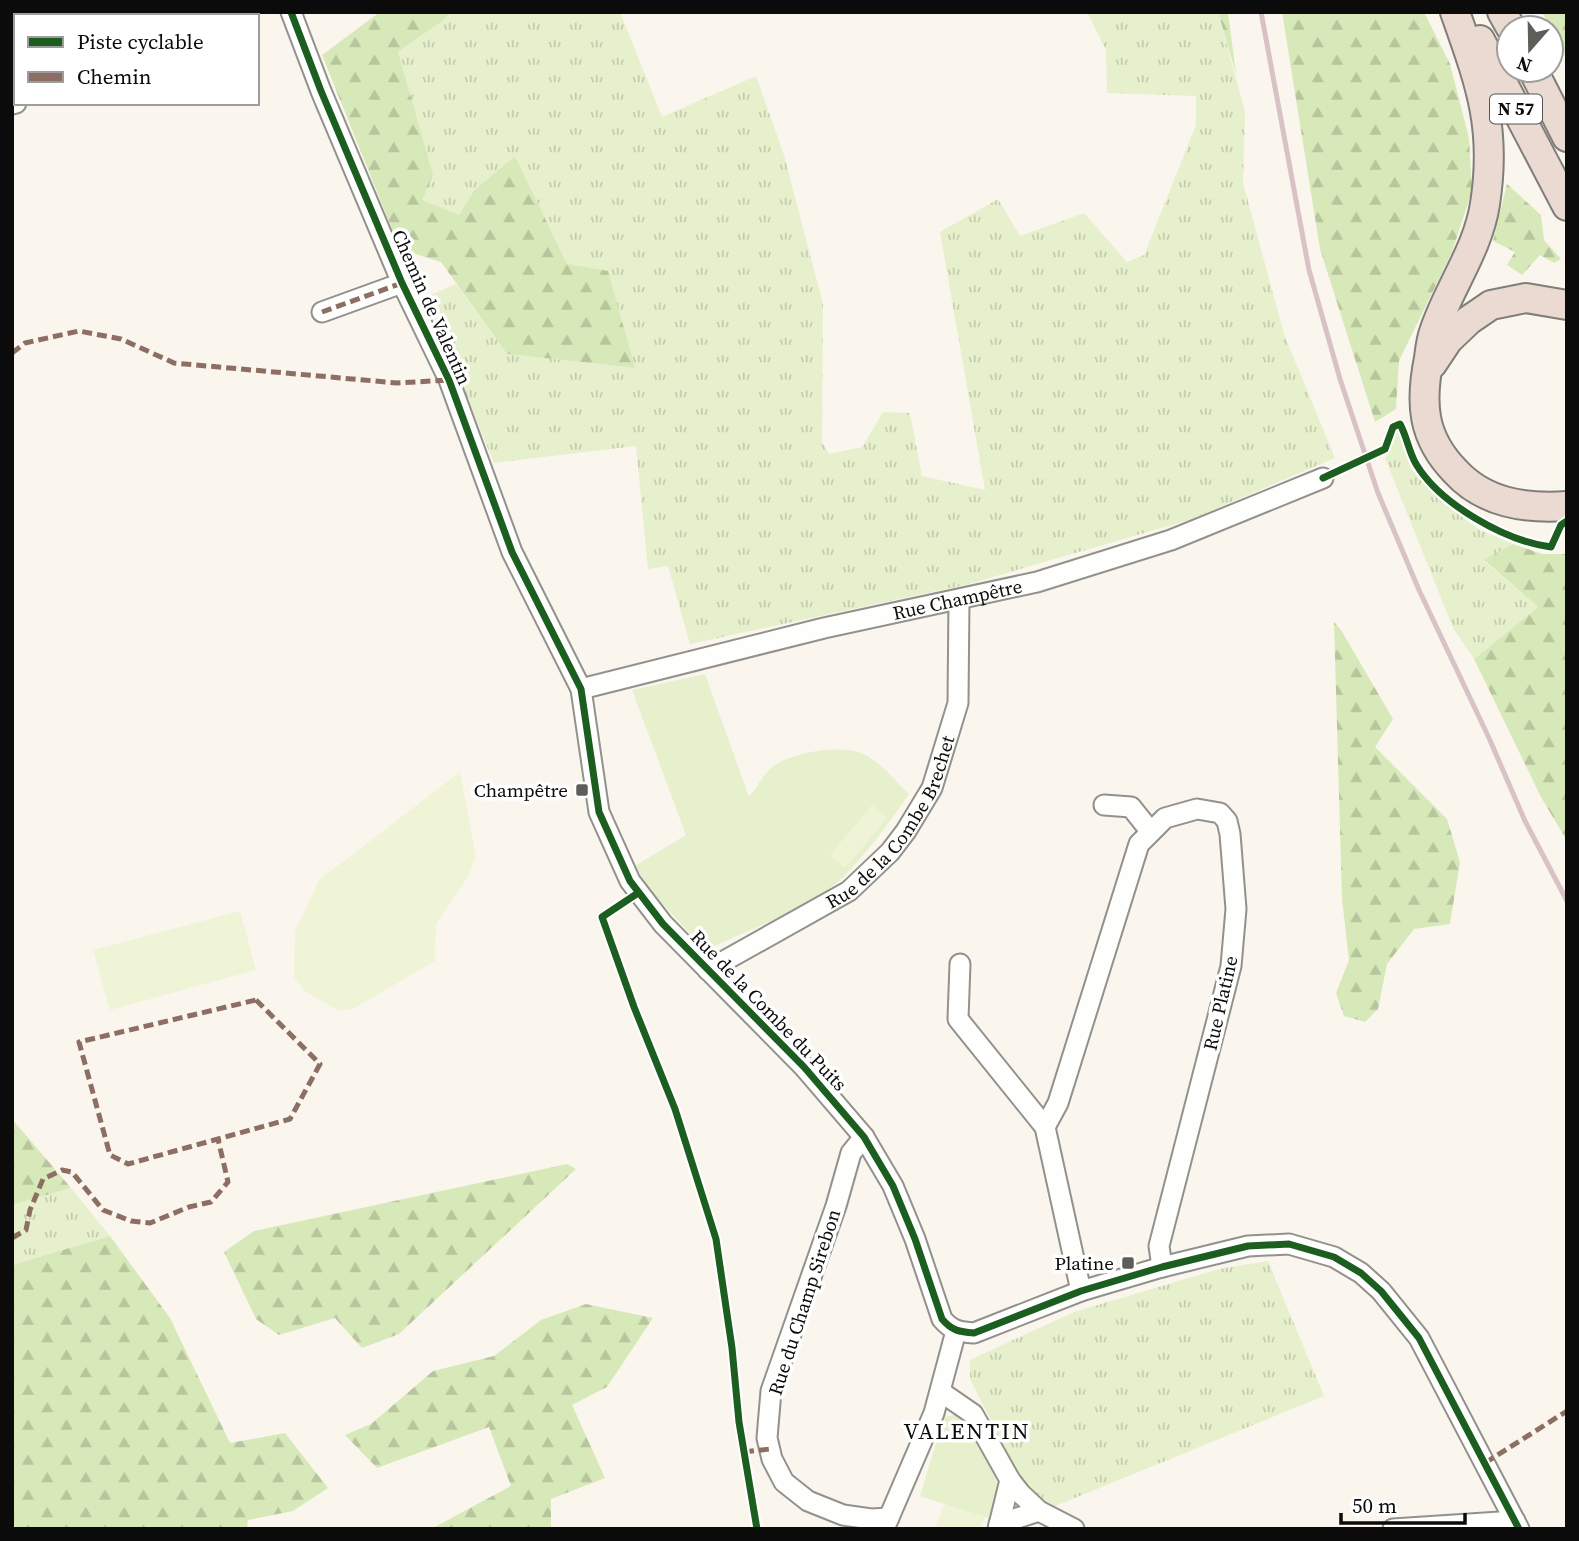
<svg xmlns="http://www.w3.org/2000/svg" width="1579" height="1541" font-family="'Source Serif 4',serif">
	<defs>
		<pattern id="grass-tufts" width="24" height="20" patternUnits="userSpaceOnUse" patternTransform="scale(1.75)"><rect width="24" height="20" fill="#e7f0cc"/><path d="M3 7l-1-3M5 7V3M7 7l1-3M15 17l-1-3M17 17v-4M19 17l1-3" fill="none" stroke="#c5ccae"/></pattern>
		<pattern id="forest-firs" width="22" height="20" patternUnits="userSpaceOnUse" patternTransform="scale(1.75)"><rect width="22" height="20" fill="#d8e9b9"/><path d="M5 1l3.5 6h-7zM16 11l3.5 6h-7z" fill="#b8c69e"/></pattern>
	</defs>
	<rect width="100%" height="100%" fill="#faf6ee"/>
	<!-- grass -->
	<g fill="url(#grass-tufts)">
		<path d="M450 12H620L662 117 756 76 784 155 823 304 822 442 829 454 862 447 883 412 910 413 922 476 985 490 940 232 998 199 1020 236 1084 213 1127 262 1144 255 1196 125V96L1107 93 1106 50 1087 12H1218L1245 112 1243 183 1284 334 1335 458 1189 520 969 584 690 644 668 566 648 569 636 446 494 463 426 297 456 284 507 354 635 368 567 265 515 156 474 190 459 215 421 200 398 52 444 20Z"/>
		<path d="M1395 428 1398 429 1406 448 1411 469 1440 501 1480 530 1513 544 1484 561 1538 607 1474 659 1453 628 1385 458 1391 450Z"/>
		<path d="M71 1188 110 1236 12 1265V1205Z"/>
		<path d="M1268 1261 1324 1396 1048 1509 1025 1488 970 1379V1360L1074 1312 1219 1269Z"/>
	</g>
	<!-- forest -->
	<g fill="url(#forest-firs)">
		<path d="M380 12H450L444 20 398 52 433 175 422 200 459 215 474 190 515 156 567 264 608 271 635 368 507 354 441 262 400 249 322 55Z"/>
		<path d="M1218 12H1228L1236 74Z"/>
		<path d="M1282 12H1424L1450 64 1469 138 1472 191 1452 252 1399 361 1396 409 1375 422 1320 249Z"/>
		<path d="M1542 12H1567V60Z"/>
		<path d="M1507 184 1541 215 1544 240 1561 259 1554 263 1540 255 1522 275 1507 265 1515 252 1493 241Z"/>
		<path d="M1513 544 1542 554H1567V841L1541 797 1474 659 1538 607 1484 560Z"/>
		<path d="M1334 622 1341 630 1393 719 1375 747 1447 819 1460 862 1450 924 1414 929 1387 964 1378 1009 1365 1022 1344 1016 1336 993 1349 960 1342 899Z"/>
		<path d="M12 1119 71 1188 12 1205Z"/>
		<path d="M567 1164 576 1169 399 1334 362 1348 335 1318 279 1335 256 1319 224 1252 254 1231Z"/>
		<path d="M110 1236 170 1318 230 1443 285 1433 328 1488 293 1511 248 1520 247 1529H17L12 1524V1265Z"/>
		<path d="M586 1304 653 1318 607 1387 572 1405 605 1478 551 1499V1529L433 1528 511 1486 489 1427 377 1468 345 1435 371 1424 433 1371 494 1356 541 1320Z"/>
	</g>
	<!-- park -->
	<g fill="#e7f0cc">
		<path d="M705 674 749 797C756 789 761 778 769 770 785 753 835 745 858 752 878 758 895 781 909 794 888 824 867 854 841 879 809 909 746 931 706 950L652 893 635 866 686 835 632 690Z"/>
		<path d="M958 1414 994 1469 997 1486 990 1519 920 1496 944 1417Z"/>
	</g>
	<!-- pitch -->
	<g fill="#f0f4d6">
		<path d="M460 772 476 856 467 878 436 924 435 961 353 1009 339 1011 305 991 294 977 295 932 319 880Z"/>
		<path d="M872 805 887 818 845 868 830 855Z"/>
		<path d="M240 911 256 970 110 1010 93 950Z"/>
		<path d="M944 1504 985 1517 980 1529H935Z"/>
	</g>
	<g fill="none" stroke-linecap="round" stroke-linejoin="round">
		<defs>
			<g id="minor">
				<path d="M291 12 321 91 402 283 449 380 512 552 581 689 599 812 630 881 663 924 804 1067 864 1137 893 1186 915 1239 942 1319C952 1331 960 1332 974 1333L1081 1291 1162 1267 1248 1246 1289 1244 1334 1257 1361 1273 1381 1291 1419 1338 1519 1529"/>
				<path d="M221 16 229 12"/>
				<path d="M12 104 16 103"/>
				<path d="M322 312 402 283"/>
				<path id="s1" d="M581 689 824 628 1037 582 1171 540 1323 478"/>
				<path d="M1104 805 1131 807 1151 832"/>
				<path d="M960 964 958 1019 1045 1127 1081 1291"/>
				<path id="s2" d="M708 970 849 891 890 852 906 831 932 788 958 703 959 600"/>
				<path d="M1045 1127 1058 1103 1139 844 1165 818 1197 809 1220 813 1227 821 1230 834 1236 909 1231 966 1159 1246 1162 1267"/>
				<path d="M864 1137 851 1153 836 1206 771 1391 767 1438 772 1459 784 1482 808 1501 843 1515 871 1519 889 1518"/>
				<path d="M941 1392 973 1414 1010 1480 1021 1494 1039 1511 1074 1529"/>
				<path d="M999 1524 1039 1511"/>
				<path d="M884 1529 934 1413 956 1331"/>
				<path d="M998 1529 1010 1480"/>
				<path d="M1393 1529 1515 1521"/>
			</g>
			<g id="highway">
				<path d="M1455 12C1480 83 1497 127 1485 204 1478 250 1448 289 1434 332 1431 340 1430 350 1429 358 1420 403 1422 437 1455 471 1484 503 1525 509 1567 506"/>
				<path d="M1502 12 1511 28"/>
				<path d="M1480 40 1567 206"/>
				<path d="M1533 70 1567 137"/>
				<path d="M1432 364 1448 340 1469 320 1491 305 1526 298 1567 305"/>
			</g>
		</defs>
		<!-- minor casing -->
		<use href="#minor" stroke="#93918d" stroke-width="23"/>
		<!-- highway casing -->
		<use href="#highway" stroke="#807e7a" stroke-width="32"/>
		<!-- minor -->
		<use href="#minor" stroke="#fefefc" stroke-width="19"/>
		<!-- highway -->
		<use href="#highway" stroke="#eadad2" stroke-width="28"/>
		<!-- rail -->
		<path stroke="#d8c2c5" stroke-width="5" d="M1261 12 1309 270 1340 379 1378 493 1419 590 1489 738 1525 821 1567 901"/>
		<!-- quiet -->
		<g stroke="#8d6e63" stroke-width="5" stroke-dasharray="10 5" stroke-linecap="butt">
			<path d="M221 16 229 12"/>
			<path d="M12 104 16 103"/>
			<path d="M322 312 402 283"/>
			<path d="M12 353 25 343 79 331 121 339 174 363 397 383 449 380"/>
			<path d="M256 1000 320 1064 290 1119 128 1164 110 1155 79 1042Z"/>
			<path d="M12 1238 26 1230 30 1210 43 1179 62 1170 72 1172 103 1210 131 1221 150 1223 189 1207 211 1202 228 1182 218 1139"/>
			<path d="M744 1452 770 1449"/>
			<path d="M1485 1463 1567 1411"/>
		</g>
		<defs>
			<g id="cycleway">
				<path d="M291 12 321 91 402 283 449 380 512 552 581 689 599 812 630 881 663 924 804 1067 864 1137 893 1186 915 1239 942 1319C952 1331 960 1332 974 1333L1081 1291 1162 1267 1248 1246 1289 1244 1334 1257 1361 1273 1381 1291 1419 1338 1519 1529"/>
				<path d="M1323 478 1385 449 1393 427 1400 424C1407 437 1409 452 1416 464 1440 504 1505 541 1551 547L1561 525 1567 521"/>
				<path d="M638 893 602 917 634 1007 675 1109 716 1239 732 1348 739 1422 757 1529"/>
			</g>
		</defs>
		<!-- cycleway casing -->
		<use href="#cycleway" stroke="#fff" stroke-width="11"/>
		<!-- cycleway -->
		<use href="#cycleway" stroke="#1b5e20" stroke-width="7"/>
	</g>
	<!-- markers -->
	<g fill="#5f5d5a" stroke="#fff" stroke-width="2.5">
		<rect x="575" y="783" width="14" height="14" rx="3.5"/>
		<rect x="1121" y="1256" width="14" height="14" rx="3.5"/>
	</g>
	<g text-anchor="middle" stroke-width="7" stroke-linejoin="round" paint-order="stroke">
		<!-- shield labels -->
		<rect fill="#fff" stroke="#545454" stroke-width="2" x="1490" y="94.5" width="52" height="29" rx="5"/>
		<g font-size="18" font-weight="bold" fill="#0b0b0b">
			<text x="1516" y="115">N 57</text>
		</g>
		<!-- street labels -->
		<g font-size="19" fill="#0b0b0b" stroke="#fff">
			<text transform="translate(432 307) rotate(66)" y="7">Chemin de Valentin</text>
			<text dy="7" stroke="none"><textPath href="#s1" startOffset="387">Rue Champêtre</textPath></text>
			<text dy="7" stroke="none"><textPath href="#s2" startOffset="243">Rue de la Combe Brechet</textPath></text>
			<text transform="translate(1220 1003) rotate(-77)" y="7">Rue Platine</text>
			<text transform="translate(769 1010) rotate(46)" y="7">Rue de la Combe du Puits</text>
			<text transform="translate(804 1302) rotate(-72)" y="7">Rue du Champ Sirebon</text>
		</g>
		<!-- poi labels -->
		<g font-size="19" fill="#0b0b0b" stroke="#fff" text-anchor="end">
			<text x="568" y="797">Champêtre</text>
			<text x="1114" y="1270">Platine</text>
		</g>
		<!-- quarter labels -->
		<g font-size="23" letter-spacing="2" fill="#0b0b0b" stroke="#fff">
			<text x="967" y="1439">VALENTIN</text>
		</g>
	</g>
	<!-- border -->
	<rect width="1579" height="1541" fill="none" stroke="#0b0b0b" stroke-width="28"/>
	<!-- legend -->
	<rect x="14" y="14" width="245" height="91" fill="#ffffff" stroke="#9d9d9d" stroke-width="2"/>
	<rect x="28" y="37" width="35" height="10" fill="#1b5e20" stroke="#9d9d9d" stroke-width="2"/>
	<text x="77" y="49" font-size="21" fill="#0b0b0b">Piste cyclable</text>
	<rect x="28" y="72" width="35" height="10" fill="#8d6e63" stroke="#9d9d9d" stroke-width="2"/>
	<text x="77" y="84" font-size="21" fill="#0b0b0b">Chemin</text>
	<!-- north arrow -->
	<g transform="translate(1530 49) rotate(200)"><circle r="33" fill="#ffffff" stroke="#9d9d9d" stroke-width="2"/>
	<path d="M0-5L12 26L0 18L-12 26Z" fill="#5f5d5a"/>
	<text y="-10" font-size="19" font-weight="bold" text-anchor="middle" fill="#0b0b0b">N</text>
	</g>
	<!-- scale -->
	<path d="M1341 1513v10h124v-10" fill="none" stroke="#0b0b0b" stroke-width="3.5"/>
	<text x="1352" y="1513" font-size="21" fill="#0b0b0b" stroke="#ffffff" stroke-width="5" paint-order="stroke">50 m</text>
</svg>
